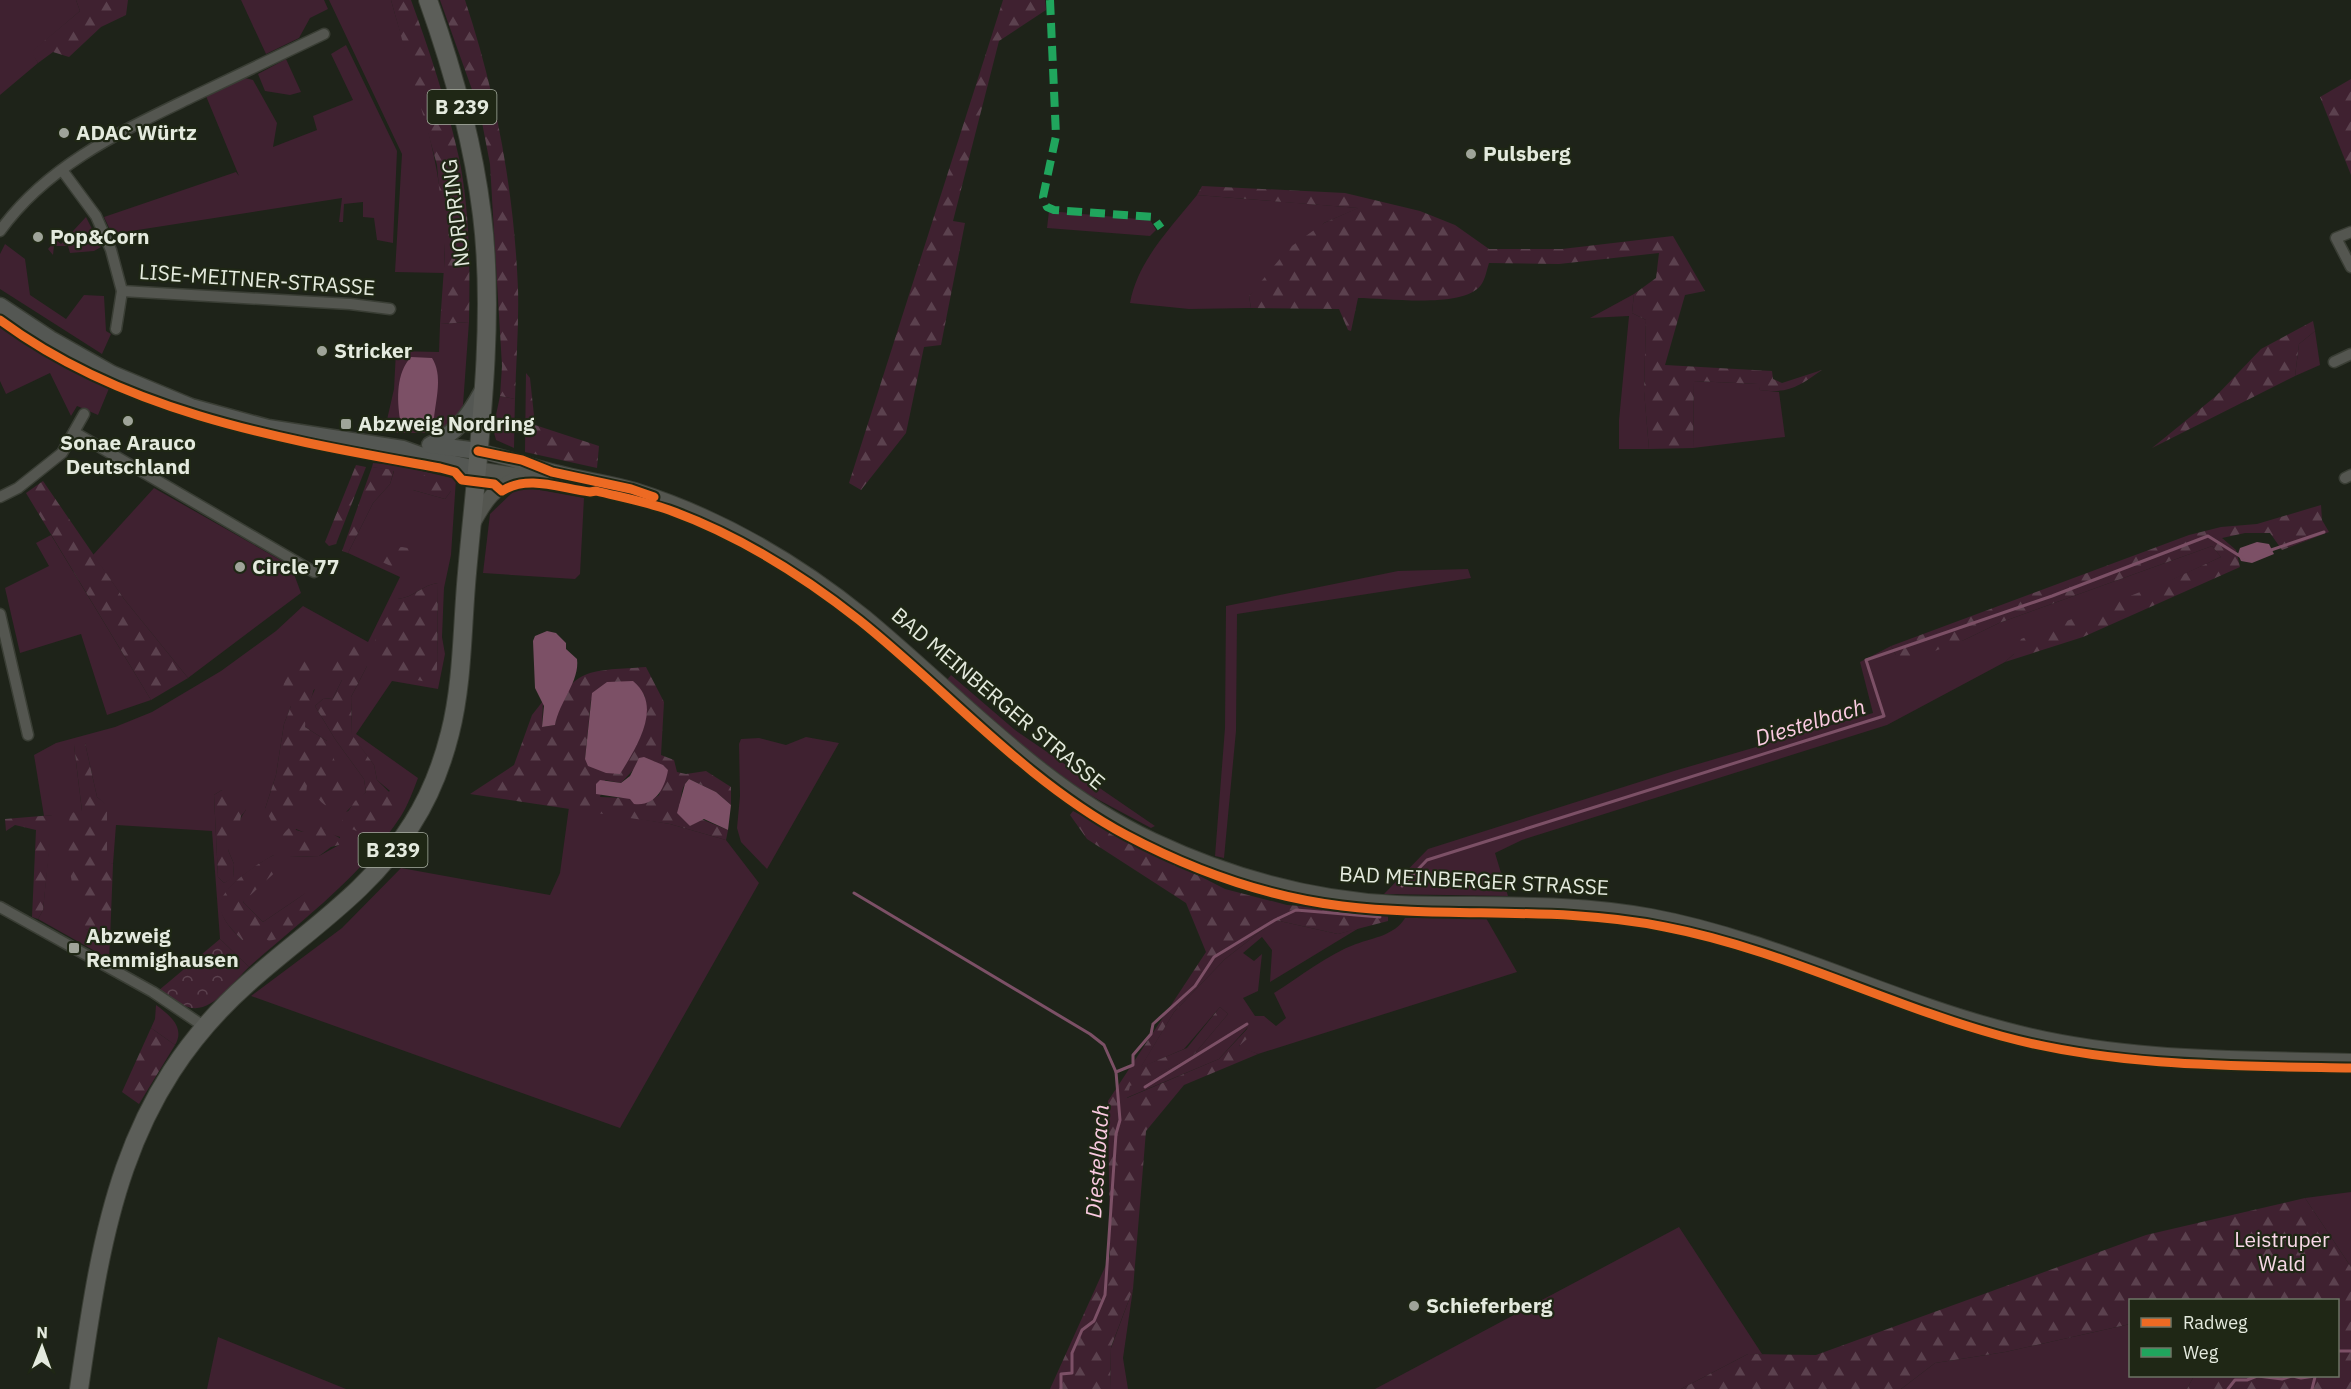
<svg xmlns="http://www.w3.org/2000/svg" width="2351" height="1389" font-family="'IBM Plex Sans',sans-serif">
	<defs>
		<pattern id="forest-firs" width="22" height="20" patternUnits="userSpaceOnUse" patternTransform="scale(1.5)"><rect width="22" height="20" fill="#3f2130"/><path d="M5 1l3.5 6h-7zM16 11l3.5 6h-7z" fill="#5b414e"/></pattern>
		<pattern id="park-crowns" width="20" height="18" patternUnits="userSpaceOnUse" patternTransform="scale(1.5)"><rect width="20" height="18" fill="#3f2130"/><path d="M2 6a3 3 0 1 1 6 0M12 15a3 3 0 1 1 6 0" fill="none" stroke="#5b414e"/></pattern>
	</defs>
	<rect width="100%" height="100%" fill="#1e2319"/>
	<!-- green -->
	<g fill="#3f2130" fill-rule="evenodd">
		<path d="M0 0H76L80 11 32 52 38 63 0 95Z"/>
		<path d="M241 0H324L328 9 310 18 299 38 266 54Z"/>
		<path d="M329 0H391C416 89 450 179 444 273L395 272 402 154Z"/>
		<path d="M346 45 397 151 393 243 377 240 374 218 363 217V202L344 204 343 222H339L342 198 112 234 104 217 236 172 239 176 206 96 245 78 253 80 277 123 273 147 317 130 313 116 353 100 331 54Z"/>
		<path d="M286 59 301 92 290 95 265 91 258 74Z"/>
		<path d="M1197 195 1359 208 1324 223 1249 296 1251 308 1189 309 1130 303C1138 260 1170 229 1197 195Z"/>
		<path d="M1049 211 1150 220 1156 230 1150 236 1047 228Z"/>
		<path d="M86 217 101 247 94 251 70 253 68 246H54L53 255 48 249 56 240 61 244Z"/>
		<path d="M5 244 25 259 30 295 66 319 84 295 104 296 106 331 111 334 102 354 0 289V254Z"/>
		<path d="M1634 294 1632 313 1646 320 1644 390 1649 449H1619V420L1629 316 1590 318Z"/>
		<path d="M469 322 463 405 454 422 429 433H384L394 389 396 351 439 352 440 324Z"/>
		<path d="M0 325 21 341 110 386 98 415 77 406 71 416 50 373 6 394 0 381Z"/>
		<path d="M2315 331 2320 365 2295 376 2299 344Z"/>
		<path d="M1694 381 1759 384 1760 390 1779 392 1785 437 1693 448Z"/>
		<path d="M500 396 515 399 514 448 496 440 493 429Z"/>
		<path d="M373 463 396 465 456 479 451 555 444 588 442 637 445 654 438 689 392 681 356 734 418 778C413 791 408 805 401 816 362 876 302 920 249 967L220 939 212 831 116 825 113 864 107 862V806L97 797 85 743 74 745 82 811 86 929 110 940 109 959 38 919 43 910 52 815 44 816 34 755 56 743 115 727 152 712 221 671 276 631 303 606 368 642 400 577 348 553 373 503 390 484 394 471 372 467ZM451 480V491L445 499 413 490ZM438 583 437 669 398 599C415 597 422 585 438 583ZM367 666 351 697 352 736 374 765 377 780 390 791 346 812 366 792 364 779 335 739 315 706 323 699 333 698 342 680ZM315 689 305 711V727L327 741 265 809 276 775 284 724 291 706ZM222 790 246 810C239 818 233 839 228 850L234 864 233 877 224 883 218 877 214 795ZM296 829 303 832 324 829 330 834 340 837 339 845 319 856 289 857ZM274 855 243 902 263 922 306 893 242 940C234 931 220 919 221 905 221 888 259 863 274 855Z"/>
		<path d="M154 488 291 566 301 593 188 678 124 599 93 555Z"/>
		<path d="M529 488 584 498 580 574 575 579 483 573 490 514 514 491Z"/>
		<path d="M51 535 151 700 107 715 81 634 20 653 5 588 49 566 36 543Z"/>
		<path d="M2212 546 2221 557 2014 654 2005 662 1887 725 1522 840 1495 853 1508 896 1384 894 1428 849 1674 771 1873 713 1860 662 1891 646 1896 655 1964 640 1999 623Z"/>
		<path d="M1468 569 1471 578 1237 614 1236 731 1224 858 1215 856 1225 728 1226 606 1398 571Z"/>
		<path d="M951 675 1015 730 1155 826 1151 828 1084 792 1025 748 946 681Z"/>
		<path d="M806 737 839 743 767 869 741 842 737 828 740 796 739 744 741 739 759 738 786 745Z"/>
		<path d="M569 807 670 824 726 840 759 883 620 1128 251 996 342 928 401 868 550 895 560 873Z"/>
		<path d="M1405 918H1486L1517 972 1258 1054 1239 1047 1248 1027 1219 1059 1126 1098 1130 1085 1190 1059 1228 1014 1220 1007 1184 1049 1140 1068 1174 1012 1225 959 1275 920 1338 934 1359 928 1270 982 1272 950 1262 937 1243 953 1254 961 1262 954 1258 991 1243 998 1255 1016H1264L1276 1026 1286 1018 1274 993C1300 977 1328 954 1356 944 1373 938 1395 935 1405 918Z"/>
		<path d="M156 1005C168 1014 186 1027 175 1045L151 1028 155 1019Z"/>
		<path d="M2351 1192V1267L2305 1198Z"/>
		<path d="M1679 1227 1762 1354H1748L1681 1389H1375Z"/>
		<path d="M1133 1289 1123 1358 1128 1389H1110L1111 1348Z"/>
		<path d="M2130 1324V1376H2194L2187 1389H1901L1935 1363 2005 1352Z"/>
		<path d="M218 1337 346 1389H207Z"/>
	</g>
	<!-- forest -->
	<g fill="url(#forest-firs)" fill-rule="evenodd">
		<path d="M76 0H128L126 15 101 27 69 57 53 52 38 63 31 52 80 11Z"/>
		<path d="M391 0H411C430 52 447 104 459 158 470 211 470 268 469 322L440 324 445 254 437 165Z"/>
		<path d="M440 0H465C496 93 514 190 518 289 519 325 516 363 515 399L500 396 502 366 490 164 480 112Z"/>
		<path d="M1003 0H1045L1046 10 999 41 953 221 965 223 941 345 924 347 906 433 861 490 849 483Z"/>
		<path d="M2351 79V175L2320 97Z"/>
		<path d="M1202 186 1345 193 1420 211 1455 225 1489 249H1562L1673 236 1705 291 1685 295 1665 365 1772 371 1773 379 1782 383 1822 370C1799 386 1789 394 1760 390L1758 384 1694 381 1693 448 1649 449 1644 391 1646 320 1632 313 1634 294 1656 278 1659 253 1559 264 1489 263C1487 269 1485 280 1481 285 1463 309 1387 298 1358 298L1351 331 1348 330 1339 309 1251 308 1249 296 1289 248 1324 223 1358 208 1197 195Z"/>
		<path d="M2313 321 2315 331 2299 344 2295 376 2152 448 2216 396 2261 349Z"/>
		<path d="M526 373 530 378 535 425 599 446 597 468 525 452Z"/>
		<path d="M356 465 366 467 336 544 329 546 325 542Z"/>
		<path d="M372 467 394 470 390 484 373 503 348 553 342 551Z"/>
		<path d="M426 474 451 480V491L445 499 413 490 415 482Z"/>
		<path d="M43 481 124 599 188 678 151 700 26 493Z"/>
		<path d="M2321 505 2322 520 2329 532 2282 550 2270 533H2245L2222 538 2236 550 2240 567 2083 637 2005 662 2014 654 2021 639 2173 579 2221 557 2212 546 1999 623 1964 640 1911 660 1896 655 1891 646 2189 535 2221 527 2257 524Z"/>
		<path d="M402 547 413 549V555L395 568 382 562 378 551Z"/>
		<path d="M438 583 437 669 432 683 397 676 386 670 375 646V637L398 599C415 597 422 585 438 583Z"/>
		<path d="M351 638 364 645 367 666 351 697 352 735 374 765 377 780 400 803 396 814 359 832 340 824 355 801 366 792 364 779 335 739 315 706 323 699 333 698 342 680 333 675 326 661 335 647Z"/>
		<path d="M303 656 313 662C321 688 306 701 305 727L327 741 342 780 344 802 334 809C312 802 314 786 309 767L305 803 290 819 272 822 265 809 276 775 284 724 291 706 282 690 291 661Z"/>
		<path d="M646 667 664 702 661 755 674 760 677 772 686 774 706 771 731 787V805L716 792 689 779C675 794 683 810 690 826L701 819 728 830 726 840 670 824 470 794 514 765 532 715 543 701 542 727 555 725C565 665 595 671 646 667ZM644 694C651 726 636 747 620 773L585 759 591 699ZM654 761 667 770 659 795 653 799 600 797 605 780 621 783 633 770Z"/>
		<path d="M76 742 85 743 97 797 107 805V861L113 864 110 940 86 929C70 889 65 855 70 813L82 811 74 745Z"/>
		<path d="M222 790 240 792 246 810 241 816 237 841 228 850 234 864 233 878 224 883 218 877 214 795Z"/>
		<path d="M1073 811 1225 889 1287 905 1388 913V921L1338 934 1275 920 1225 959 1174 1012 1141 1067 1187 1048 1220 1007 1228 1014 1190 1059 1130 1086 1127 1098 1219 1059 1249 1027 1256 1031 1239 1046 1258 1054 1184 1085 1146 1131 1133 1289 1111 1347 1110 1389H1050L1110 1256 1108 1101 1206 952 1186 903 1087 839 1070 815Z"/>
		<path d="M53 815 43 910 38 919 32 917 36 830 15 825 6 831 5 819Z"/>
		<path d="M317 818 324 819 327 824 324 829 343 840 339 845 331 847 319 856 289 857 282 835 289 828 303 832Z"/>
		<path d="M274 855 282 860V866L243 902 263 922 306 893 315 898 316 906 277 939 269 941 262 936 242 940C234 931 220 919 220 905 221 888 259 862 274 855Z"/>
		<path d="M151 1028 175 1045 139 1104 122 1092Z"/>
		<path d="M2305 1198 2351 1267V1389H2187L2194 1376H2338V1300H2130V1324L2005 1352 1935 1363 1901 1389H1681L1748 1354 1816 1355 2146 1235Z"/>
	</g>
	<!-- park -->
	<path fill="url(#park-crowns)" d="M220 939 249 967C234 981 211 1015 188 1007 178 1004 168 996 158 991Z"/>
	<!-- water -->
	<g fill="#7c5066">
		<path d="M411 357 432 358C443 375 436 399 434 418L423 424 408 426 400 419C397 399 396 373 411 357Z"/>
		<path d="M2257 542 2269 544 2274 554 2252 563 2241 561 2238 554 2240 548Z"/>
		<path d="M547 631 556 633 566 643V649L577 659C580 681 559 702 555 725L542 727 544 706 535 688 533 641 535 636Z"/>
		<path d="M633 681C664 706 636 748 620 774L606 773 588 766 585 759 592 693 607 682Z"/>
		<path d="M644 757 663 765 668 770C665 788 655 807 634 804L630 799 596 794V784L600 780 621 783 630 776 639 758Z"/>
		<path d="M689 779 716 792 731 805 728 830 704 819 690 826 677 813 685 784Z"/>
	</g>
	<g fill="none" stroke-linecap="round" stroke-linejoin="round">
		<!-- stream -->
		<g stroke="#7c5066" stroke-width="3">
			<path d="M2271 550 2324 532"/>
			<path d="M1402 886 1427 860 1884 716 1866 660 2052 596 2208 536 2243 558"/>
			<path d="M854 893 1090 1034 1104 1045 1116 1072"/>
			<path d="M1145 1087 1247 1024"/>
			<path d="M2338 1351H2351"/>
			<path d="M2258 1376 2282 1379 2292 1376"/>
			<path d="M2293 1376 2301 1378 2315 1376"/>
			<path d="M1061 1389V1374L1072 1373V1353L1082 1330 1094 1321 1105 1295 1116 1134 1120 1120 1116 1072 1133 1065V1055L1151 1034 1153 1024 1195 986 1214 957 1275 920 1296 910 1380 917"/>
			<path d="M2228 1389 2235 1380H2247L2257 1376"/>
			<path d="M2312 1389 2315 1377"/>
		</g>
		<defs>
			<g id="minor">
				<path d="M62 170 96 216 111 250 122 291 116 329"/>
				<path d="M0 231C47 165 122 131 192 97 236 76 280 55 324 34"/>
				<path d="M2351 232 2336 238 2351 267"/>
				<path d="M122 291 350 304 390 309"/>
				<path d="M2334 362 2351 354"/>
				<path d="M74 432 314 572"/>
				<path d="M2345 478 2351 475"/>
				<path d="M0 497 18 488 62 453 84 414"/>
				<path d="M0 614 28 735"/>
				<path d="M0 907 153 992 205 1027"/>
			</g>
			<g id="tertiary">
				<path d="M478 451C505 456 529 466 556 472 582 479 609 482 635 490 718 516 797 562 865 617 958 694 1042 788 1153 840 1230 876 1312 899 1397 903 1482 906 1567 900 1651 916 1774 939 1887 999 2008 1030 2120 1060 2236 1058 2351 1061"/>
				<path d="M476 469 523 476 550 472"/>
				<path d="M473 524C485 501 495 487 519 477"/>
			</g>
			<g id="secondary">
				<path d="M0 306 50 339 112 374 191 407 268 428 403 449 428 458 476 469"/>
				<path d="M430 445C456 434 469 416 482 392"/>
				<path d="M431 445 478 451"/>
			</g>
			<path id="primary" d="M79 1389C102 1231 121 1096 248 983 305 932 372 890 412 824 430 796 442 765 450 733 463 682 462 626 467 573 477 460 496 327 482 215 473 141 453 70 428 0"/>
		</defs>
		<!-- minor casing -->
		<use href="#minor" stroke="#3a3e35" stroke-width="13"/>
		<!-- tertiary casing -->
		<use href="#tertiary" stroke="#3a3e35" stroke-width="16"/>
		<!-- secondary casing -->
		<use href="#secondary" stroke="#3a3e35" stroke-width="19"/>
		<!-- primary casing -->
		<use href="#primary" stroke="#3a3e35" stroke-width="20"/>
		<!-- minor -->
		<use href="#minor" stroke="#545650" stroke-width="10"/>
		<!-- tertiary -->
		<use href="#tertiary" stroke="#545650" stroke-width="14"/>
		<!-- secondary -->
		<use href="#secondary" stroke="#545753" stroke-width="16"/>
		<!-- primary -->
		<use href="#primary" stroke="#5c5e59" stroke-width="18"/>
		<!-- quiet -->
		<path stroke="#20a55d" stroke-width="8" stroke-dasharray="15 8" stroke-linecap="butt" d="M1050 0 1056 136 1043 197 1047 207 1054 210 1153 217 1161 228"/>
		<defs>
			<g id="cycleway">
				<path d="M0 320C128 415 287 440 440 468L455 472 462 480 494 484 502 491C528 474 562 489 590 492L596 491C620 497 646 502 669 510 738 535 802 575 859 620 948 691 1024 780 1126 835 1192 870 1267 897 1342 906 1450 919 1558 905 1665 927 1781 949 1887 1005 2001 1036 2115 1067 2233 1066 2351 1068"/>
				<path d="M478 451 522 460 552 472 631 489 654 497"/>
			</g>
		</defs>
		<!-- cycleway casing -->
		<use href="#cycleway" stroke="#1f2715" stroke-width="13"/>
		<!-- cycleway -->
		<use href="#cycleway" stroke="#ed6a23" stroke-width="9"/>
	</g>
	<!-- markers -->
	<g fill="#9fa499" stroke="#1f2715" stroke-width="2">
		<circle cx="64" cy="133" r="6"/>
		<circle cx="1471" cy="154" r="6"/>
		<circle cx="38" cy="237" r="6"/>
		<circle cx="322" cy="351" r="6"/>
		<circle cx="128" cy="421" r="6"/>
		<rect x="340" y="418" width="12" height="12" rx="3"/>
		<circle cx="240" cy="567" r="6"/>
		<rect x="68" y="942" width="12" height="12" rx="3"/>
		<circle cx="1414" cy="1306" r="6"/>
	</g>
	<g text-anchor="middle" stroke-width="4.5" stroke-linejoin="round" paint-order="stroke">
		<!-- shield labels -->
		<g fill="#1f2715" stroke="#a9b0a2" stroke-width="1.5">
			<rect x="427.5" y="90" width="69" height="34" rx="4.5"/>
			<rect x="358.5" y="833" width="69" height="34" rx="4.5"/>
		</g>
		<g font-size="20" font-weight="bold" fill="#e4eade">
			<text x="462" y="114">B 239</text>
			<text x="393" y="857">B 239</text>
		</g>
		<!-- poi labels -->
		<g font-size="21" font-weight="bold" fill="#e4eade" stroke="#1f2715" text-anchor="start">
			<text x="76" y="140">ADAC Würtz</text>
			<text x="1483" y="161">Pulsberg</text>
			<text x="50" y="244">Pop&amp;Corn</text>
			<text x="334" y="358">Stricker</text>
			<text x="358" y="431">Abzweig Nordring</text>
			<text x="128" y="450" text-anchor="middle">Sonae Arauco<tspan x="128" dy="24">Deutschland</tspan></text>
			<text x="252" y="574">Circle 77</text>
			<text x="86" y="943">Abzweig<tspan x="86" dy="24">Remmighausen</tspan></text>
			<text x="1426" y="1313">Schieferberg</text>
		</g>
		<!-- street labels -->
		<g font-size="21" fill="#e4eade" stroke="#1f2715">
			<text transform="translate(456 213) rotate(-97)" y="7">NORDRING</text>
			<text transform="translate(257 280) rotate(4)" y="7">LISE-MEITNER-STRASSE</text>
			<text transform="translate(998 699) rotate(40)" y="7">BAD MEINBERGER STRASSE</text>
			<text transform="translate(1474 881) rotate(3)" y="7">BAD MEINBERGER STRASSE</text>
		</g>
		<!-- park labels -->
		<g font-size="21" fill="#f8d8e7" stroke="#1f2715">
			<text x="2282" y="1247">Leistruper<tspan x="2282" dy="24">Wald</tspan></text>
		</g>
		<!-- water labels -->
		<g font-size="22" font-style="italic" fill="#fbcbe2" stroke="#1f2715">
			<text transform="translate(1810 722) rotate(-17)" y="8">Diestelbach</text>
			<text transform="translate(1097 1161) rotate(-86)" y="8">Diestelbach</text>
		</g>
	</g>
	<!-- legend -->
	<rect x="2129" y="1299" width="210" height="78" fill="#1f2715" stroke="#6e7565" stroke-width="1.5"/>
	<rect x="2141" y="1318" width="30" height="9" fill="#ed6a23" stroke="#6e7565" stroke-width="1.5"/>
	<text x="2183" y="1329" font-size="18" fill="#e4eade">Radweg</text>
	<rect x="2141" y="1348" width="30" height="9" fill="#20a55d" stroke="#6e7565" stroke-width="1.5"/>
	<text x="2183" y="1359" font-size="18" fill="#e4eade">Weg</text>
	<!-- north arrow -->
	<g transform="translate(42 1347) rotate(1)" stroke="#1f2715" stroke-width="4.5" paint-order="stroke">
	<path d="M0-4.5L10 22L0 15L-10 22Z" fill="#e4eade"/>
	<text y="-9" font-size="16" font-weight="bold" text-anchor="middle" fill="#e4eade">N</text>
	</g>
</svg>
